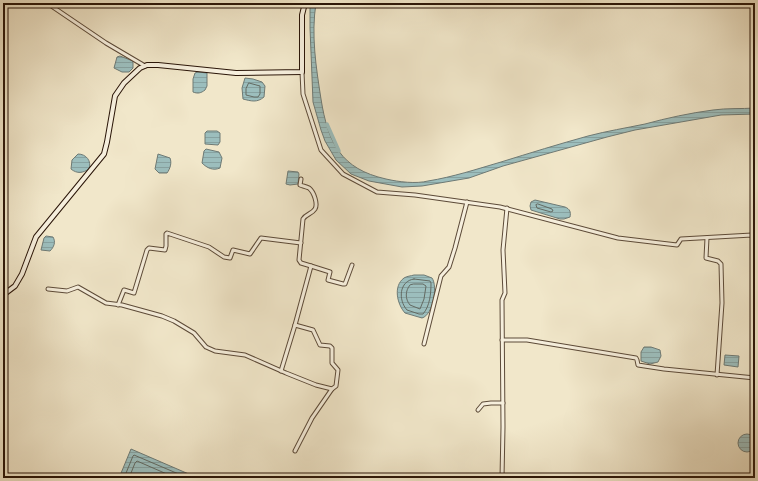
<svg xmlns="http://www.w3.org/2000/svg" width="758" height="481" font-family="'Old Standard TT',serif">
	<defs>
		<pattern id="water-rules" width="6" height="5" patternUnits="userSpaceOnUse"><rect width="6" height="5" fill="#9cbebd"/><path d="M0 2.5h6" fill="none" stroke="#87a2a1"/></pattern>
	</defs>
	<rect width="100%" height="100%" fill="#f1e7ca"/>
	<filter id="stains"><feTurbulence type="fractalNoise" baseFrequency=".005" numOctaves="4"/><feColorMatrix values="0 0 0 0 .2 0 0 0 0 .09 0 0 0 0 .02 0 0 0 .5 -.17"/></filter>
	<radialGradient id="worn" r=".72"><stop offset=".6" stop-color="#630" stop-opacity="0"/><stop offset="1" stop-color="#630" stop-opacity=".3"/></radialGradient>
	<!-- water -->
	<g fill="url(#water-rules)" stroke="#6e7a75">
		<path d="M310 3H316C311 35 316 67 321 99 328 143 341 169 386 179 399 182 416 184 428 181 453 177 477 169 501 162 530 153 559 144 588 136 607 131 626 128 645 124 667 118 690 113 713 110 727 108 741 109 755 108V114L721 115 635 130 607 137 503 166 469 178 422 186 402 187 369 181 351 174 336 160 325 141 321 130 313 102 310 28Z"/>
		<path d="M120 56 133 61V68L129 72H122L114 68 117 57Z"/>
		<path d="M198 72 207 73V86L205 90C201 93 198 94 193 92V79L195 73Z"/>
		<path d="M245 78 253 79 262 82 265 86 264 97C257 103 251 101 243 99L242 88Z"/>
		<path d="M207 131H217L220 133V142L218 145 205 144V133Z"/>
		<path d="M206 149 219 152 222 158 220 168C213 171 207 168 202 163L204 151Z"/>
		<path d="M78 154C86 154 92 161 89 169 83 173 77 174 71 169L72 160Z"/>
		<path d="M158 154 170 158C172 163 170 169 167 173H159L155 169Z"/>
		<path d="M288 171 298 172 299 174 298 184 290 185 286 184Z"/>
		<path d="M535 200 565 207C570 209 571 212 570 217L564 219H560L531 210 530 206 531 202Z"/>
		<path d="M46 236 53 237C56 242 54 247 50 251L41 250 44 238Z"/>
		<path d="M414 275H424L432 278C438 286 433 315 422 318L405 313C397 304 393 286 404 278 407 276 411 276 414 275Z"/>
		<path d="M644 347H651L660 350 661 356 658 362 650 364 641 361V352Z"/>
		<path d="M725 355 739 356 738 367 724 365Z"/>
		<circle cx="747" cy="443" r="9"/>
		<path d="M131 449 198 478H119Z"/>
	</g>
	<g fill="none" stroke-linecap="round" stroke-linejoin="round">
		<!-- shore -->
		<g stroke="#636a62" stroke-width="1">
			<path d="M249 83 260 86V94L258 97H254L246 95V89Z"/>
			<path d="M538 204 552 209 553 211 551 212 537 208 536 205Z"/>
			<path d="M414 279 430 281 431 283C431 293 430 306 423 314H419L407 310C398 300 399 281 414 279Z"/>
			<path d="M414 284H423L426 286 424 299 420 309 410 305C405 299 405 291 410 285Z"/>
			<path d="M124 478 133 456 134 455 188 478"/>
			<path d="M129 478 135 463 137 461 176 478"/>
		</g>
		<!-- canal -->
		<path stroke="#9cbebd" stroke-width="3.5" d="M327 124 339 151"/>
		<defs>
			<g id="street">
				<path d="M47 3 106 43 145 66"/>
				<path d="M302 72 303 94 321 150 343 174 377 192 415 195 500 207 618 238 677 245 681 239 752 235 755 236"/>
				<path d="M301 179 300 185C303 186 307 187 309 188 314 192 318 204 315 209 312 214 306 214 303 219L299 260 301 263 311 266"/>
				<path d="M707 238 706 258 718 261 721 264 722 303 717 375"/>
				<path d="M48 289 67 291 78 287 106 303 122 305 162 316 174 321 194 333 206 347 215 351 245 355 286 373 316 385 332 389 336 386 338 370 332 363V348L330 346 320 345 313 330 295 325 311 266 330 272 328 280 343 284H345L352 265"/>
				<path d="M118 305 124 290 134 293 147 250 149 248 165 250 166 246V234L167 233 209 247 224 257 230 258 233 250 250 254 261 238 301 243"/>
				<path d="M502 340H527L636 358 637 360 638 365 664 369 755 378"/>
				<path d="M424 344 441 276 449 267 455 248 467 202"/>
				<path d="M281 371 295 325"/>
				<path d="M478 410 483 404 491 403H503"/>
				<path d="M295 451 312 418 332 389"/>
				<path d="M502 478 503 427 502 300 505 293 503 250 507 208"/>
			</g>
			<path id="secondary" d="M3 295 15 286 22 274 36 237 104 154 107 142 115 96 124 83 140 68 147 65H158L236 73 302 72V15L305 3"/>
		</defs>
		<!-- street casing -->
		<use href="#street" stroke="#5c4a38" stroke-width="5"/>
		<!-- secondary casing -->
		<use href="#secondary" stroke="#2a1508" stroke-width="6"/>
		<!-- street -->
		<use href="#street" stroke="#f6efdd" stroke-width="3"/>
		<!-- secondary -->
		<use href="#secondary" stroke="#f6efdd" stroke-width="4"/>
	</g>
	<!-- margin -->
	<rect width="758" height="481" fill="none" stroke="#f1e7ca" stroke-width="16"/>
	<rect x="4" y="4" width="750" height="473" fill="none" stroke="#2a1508" stroke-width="2"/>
	<rect x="8" y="8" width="742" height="465" fill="none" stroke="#2a1508"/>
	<rect width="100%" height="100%" filter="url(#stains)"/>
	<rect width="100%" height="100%" fill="url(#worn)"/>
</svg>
